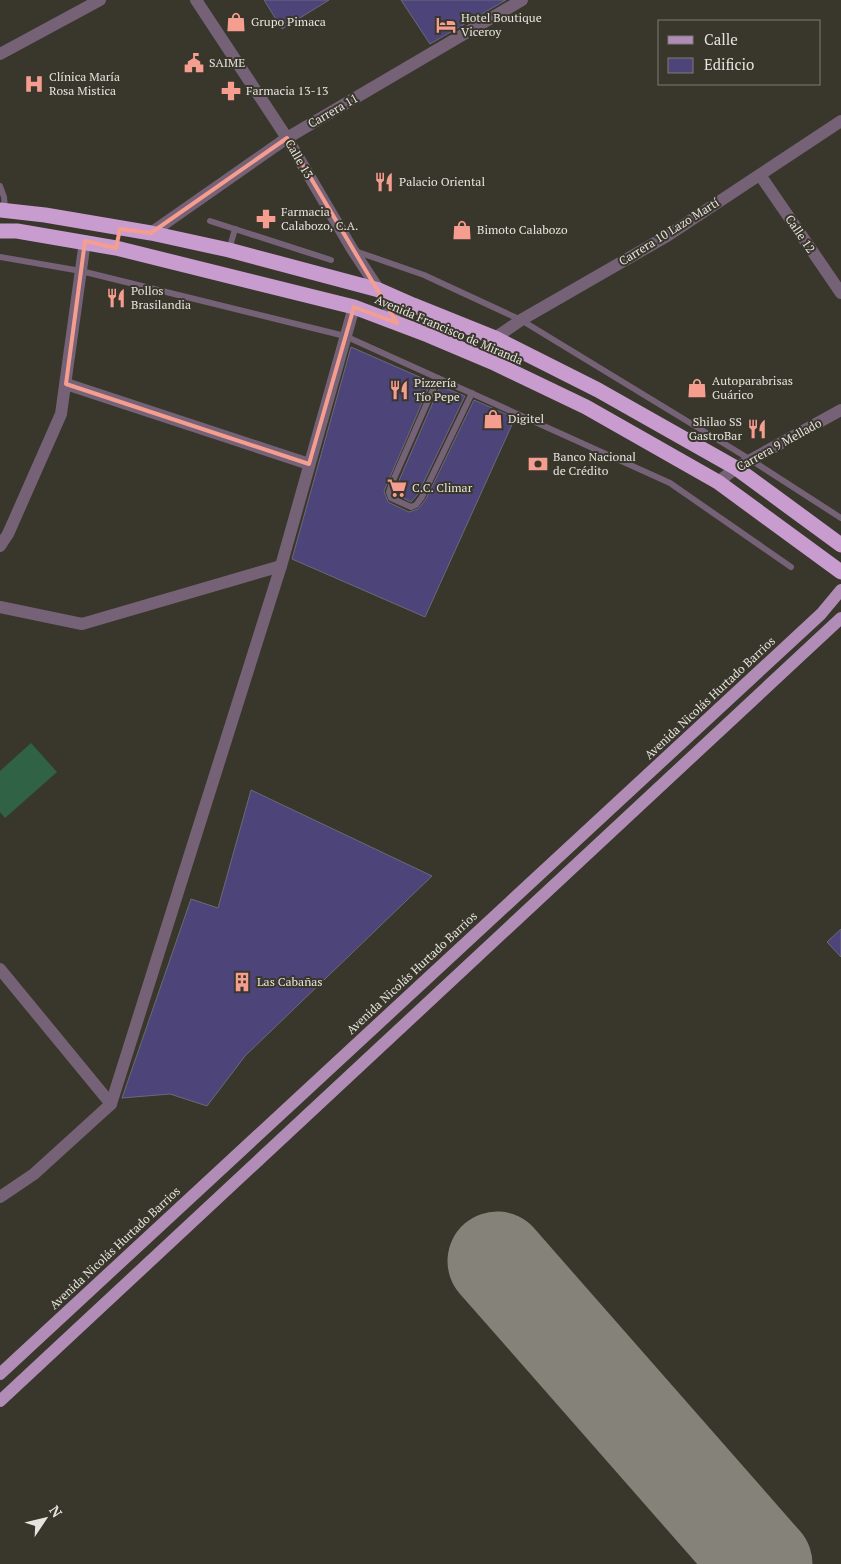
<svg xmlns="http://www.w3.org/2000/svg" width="841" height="1564" font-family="'PT Serif',serif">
	<rect width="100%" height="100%" fill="#39362c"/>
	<!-- green -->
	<path fill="#306246" d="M31 743 57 772 5 818 0 812V771Z"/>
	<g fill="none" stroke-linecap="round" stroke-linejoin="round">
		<!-- runway -->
		<path stroke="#85827a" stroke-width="99" d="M497 1261 763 1564"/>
	</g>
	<!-- building -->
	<g fill="#4d457a" stroke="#6a6a76">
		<path d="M264 0H329L282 29Z"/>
		<path d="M401 0H506L430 44Z"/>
		<path d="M351 347 431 382 384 491 388 502 409 512 418 509 426 499 474 400 515 418 425 617 292 559Z"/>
		<path d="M440 386 465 396 418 494 411 502 395 494 394 492Z"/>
		<path d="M251 790 432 876 245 1056 207 1106 170 1094 122 1098 191 899 218 908Z"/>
		<path d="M841 929V957L827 942Z"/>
	</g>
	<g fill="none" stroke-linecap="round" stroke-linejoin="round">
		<!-- lane -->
		<g stroke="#756277" stroke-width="6">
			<path d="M0 186 4 197 5 209"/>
			<path d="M210 221 331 260"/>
			<path d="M229 250 235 229"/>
			<path d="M355 251 424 275 521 320 751 460 841 518"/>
			<path d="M0 257 81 271 345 336 670 483 791 567"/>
			<path d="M438 378 392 483 389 492 391 498 411 507 416 505 422 497 472 393"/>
		</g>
		<!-- street -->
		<g stroke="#756277" stroke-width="12">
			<path d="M196 0 287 138 352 249 379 290 397 323"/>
			<path d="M0 54 100 0"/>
			<path d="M760 175 841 293"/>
			<path d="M151 233 287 138 522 0"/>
			<path d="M495 338 521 320 667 236 841 121"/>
			<path d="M66 384 309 464"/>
			<path d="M718 482 736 468 841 410"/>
			<path d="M0 546 8 534 61 414 85 241"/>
			<path d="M0 607 82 624 281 566 354 307"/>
			<path d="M0 969 111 1104"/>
			<path d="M0 1197 34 1174 111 1104 281 566"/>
		</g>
		<!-- primary -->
		<g stroke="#b18cb6" stroke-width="12">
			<path d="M0 1374 821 614 841 590"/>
			<path d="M0 1401 841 618"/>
		</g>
		<!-- highway -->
		<g stroke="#c99ccf" stroke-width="15">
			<path d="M0 210 45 215 151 233 229 250 379 290 413 305 495 338 598 390 736 468 841 545"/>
			<path d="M0 231H17L116 248 354 307 428 335 492 362 586 407 718 482 841 572"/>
		</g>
	</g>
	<!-- marked area -->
	<path fill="none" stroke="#f59d8f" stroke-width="4" stroke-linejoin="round" d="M287 138 397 323 354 307 309 464 66 384 85 241 116 248 120 229 151 233Z"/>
	<!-- icons -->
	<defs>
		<symbol id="shop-bare" viewBox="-9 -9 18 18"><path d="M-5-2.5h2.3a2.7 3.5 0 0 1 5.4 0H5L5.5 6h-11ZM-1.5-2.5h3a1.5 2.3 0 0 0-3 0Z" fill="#f59d8f" stroke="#39362c" stroke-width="2.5" paint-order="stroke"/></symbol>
		<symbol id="hotel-bare" viewBox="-9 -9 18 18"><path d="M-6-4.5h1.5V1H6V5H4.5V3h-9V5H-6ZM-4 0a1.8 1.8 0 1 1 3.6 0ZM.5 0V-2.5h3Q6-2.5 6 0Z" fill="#f59d8f" stroke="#39362c" stroke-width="2.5" paint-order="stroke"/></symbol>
		<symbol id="civic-bare" viewBox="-9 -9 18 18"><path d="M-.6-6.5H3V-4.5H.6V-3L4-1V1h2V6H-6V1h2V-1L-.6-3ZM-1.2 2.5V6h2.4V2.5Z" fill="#f59d8f" stroke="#39362c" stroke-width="2.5" paint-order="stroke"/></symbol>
		<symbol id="hospital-bare" viewBox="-9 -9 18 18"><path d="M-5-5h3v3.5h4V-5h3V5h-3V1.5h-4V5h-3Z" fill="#f59d8f" stroke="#39362c" stroke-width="2.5" paint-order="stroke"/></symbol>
		<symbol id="pharmacy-bare" viewBox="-9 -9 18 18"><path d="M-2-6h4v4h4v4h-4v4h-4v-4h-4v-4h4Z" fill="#f59d8f" stroke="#39362c" stroke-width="2.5" paint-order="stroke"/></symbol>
		<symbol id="restaurant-bare" viewBox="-9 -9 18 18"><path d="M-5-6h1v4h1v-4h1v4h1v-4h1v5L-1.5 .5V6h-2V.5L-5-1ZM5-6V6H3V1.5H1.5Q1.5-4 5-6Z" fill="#f59d8f" stroke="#39362c" stroke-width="2.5" paint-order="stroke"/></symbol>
		<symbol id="bank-bare" viewBox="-9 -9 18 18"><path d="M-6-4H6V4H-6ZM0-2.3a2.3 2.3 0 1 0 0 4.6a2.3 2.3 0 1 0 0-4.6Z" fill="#f59d8f" stroke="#39362c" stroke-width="2.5" paint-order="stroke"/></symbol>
		<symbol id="supermarket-bare" viewBox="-9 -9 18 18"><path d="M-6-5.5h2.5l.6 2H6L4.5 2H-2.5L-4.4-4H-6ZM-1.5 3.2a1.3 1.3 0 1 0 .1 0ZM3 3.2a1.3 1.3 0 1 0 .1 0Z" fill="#f59d8f" stroke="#39362c" stroke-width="2.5" paint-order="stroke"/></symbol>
		<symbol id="building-bare" viewBox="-9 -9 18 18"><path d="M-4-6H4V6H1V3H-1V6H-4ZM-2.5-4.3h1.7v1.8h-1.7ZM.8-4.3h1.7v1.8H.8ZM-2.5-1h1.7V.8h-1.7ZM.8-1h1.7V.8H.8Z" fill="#f59d8f" stroke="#39362c" stroke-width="2.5" paint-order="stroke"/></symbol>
	</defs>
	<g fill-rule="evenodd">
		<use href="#shop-bare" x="222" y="8" width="28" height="28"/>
		<use href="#hotel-bare" x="432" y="11" width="28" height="28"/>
		<use href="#civic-bare" x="180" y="49" width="28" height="28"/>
		<use href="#hospital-bare" x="20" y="70" width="28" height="28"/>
		<use href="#pharmacy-bare" x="217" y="77" width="28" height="28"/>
		<use href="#restaurant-bare" x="370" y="168" width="28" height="28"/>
		<use href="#pharmacy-bare" x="252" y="205" width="28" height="28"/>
		<use href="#shop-bare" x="448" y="216" width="28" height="28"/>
		<use href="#restaurant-bare" x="102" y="284" width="28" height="28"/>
		<use href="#shop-bare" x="683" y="374" width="28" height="28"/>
		<use href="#restaurant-bare" x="385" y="376" width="28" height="28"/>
		<use href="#shop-bare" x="479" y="405" width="28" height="28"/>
		<use href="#restaurant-bare" x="743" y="415" width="28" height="28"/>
		<use href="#bank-bare" x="524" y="450" width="28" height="28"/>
		<use href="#supermarket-bare" x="383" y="474" width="28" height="28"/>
		<use href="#building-bare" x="228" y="968" width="28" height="28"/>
	</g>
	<g text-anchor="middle" stroke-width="4" stroke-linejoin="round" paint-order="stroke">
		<!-- poi labels -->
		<g font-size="12" fill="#e6e4de" stroke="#39362c" text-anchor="start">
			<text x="461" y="22">Hotel Boutique<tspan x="461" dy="14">Viceroy</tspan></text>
			<text x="251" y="26">Grupo Pimaca</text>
			<text x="209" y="67">SAIME</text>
			<text x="49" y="81">Clínica María<tspan x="49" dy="14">Rosa Mistica</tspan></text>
			<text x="246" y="95">Farmacia 13-13</text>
			<text x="399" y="186">Palacio Oriental</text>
			<text x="281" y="216">Farmacia<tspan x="281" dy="14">Calabozo, C.A.</tspan></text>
			<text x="477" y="234">Bimoto Calabozo</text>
			<text x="131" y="295">Pollos<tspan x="131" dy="14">Brasilandia</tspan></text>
			<text x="712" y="385">Autoparabrisas<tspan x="712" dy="14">Guárico</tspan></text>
			<text x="414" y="387">Pizzería<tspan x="414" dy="14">Tío Pepe</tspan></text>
			<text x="508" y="423">Digitel</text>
			<text x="742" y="426" text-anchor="end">Shilao SS<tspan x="742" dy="14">GastroBar</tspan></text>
			<text x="553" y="461">Banco Nacional<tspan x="553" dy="14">de Crédito</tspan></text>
			<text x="412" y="492">C.C. Climar</text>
			<text x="257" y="986">Las Cabañas</text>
		</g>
		<!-- street labels -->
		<g font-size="12" fill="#e6e4de" stroke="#39362c">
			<text transform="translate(333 111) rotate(-30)" y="4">Carrera 11</text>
			<text transform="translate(299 159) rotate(60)" y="4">Calle 13</text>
			<text transform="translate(669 232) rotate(-32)" y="4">Carrera 10 Lazo Martí</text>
			<text transform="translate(800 234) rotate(56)" y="4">Calle 12</text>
			<text transform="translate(449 330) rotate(23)" y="4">Avenida Francisco de Miranda</text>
			<text transform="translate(779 445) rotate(-29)" y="4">Carrera 9 Mellado</text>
			<text transform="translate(710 698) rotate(-43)" y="4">Avenida Nicolás Hurtado Barrios</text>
			<text transform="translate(412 973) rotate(-43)" y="4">Avenida Nicolás Hurtado Barrios</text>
			<text transform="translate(115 1248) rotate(-43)" y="4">Avenida Nicolás Hurtado Barrios</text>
		</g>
	</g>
	<!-- legend -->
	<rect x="658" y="20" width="162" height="65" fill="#39362c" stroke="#7e7c73"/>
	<rect x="668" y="36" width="25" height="8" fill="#b18cb6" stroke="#7e7c73"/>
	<text x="704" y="45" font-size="15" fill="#e6e4de">Calle</text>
	<rect x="668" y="58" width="25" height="15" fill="#4d457a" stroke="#7e7c73"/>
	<text x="704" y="70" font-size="15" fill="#e6e4de">Edificio</text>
	<!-- north arrow -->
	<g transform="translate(45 1519) rotate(55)" stroke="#39362c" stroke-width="4" paint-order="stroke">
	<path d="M0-4L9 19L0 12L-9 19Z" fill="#e6e4de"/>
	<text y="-8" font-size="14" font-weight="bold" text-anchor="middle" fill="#e6e4de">N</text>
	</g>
</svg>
